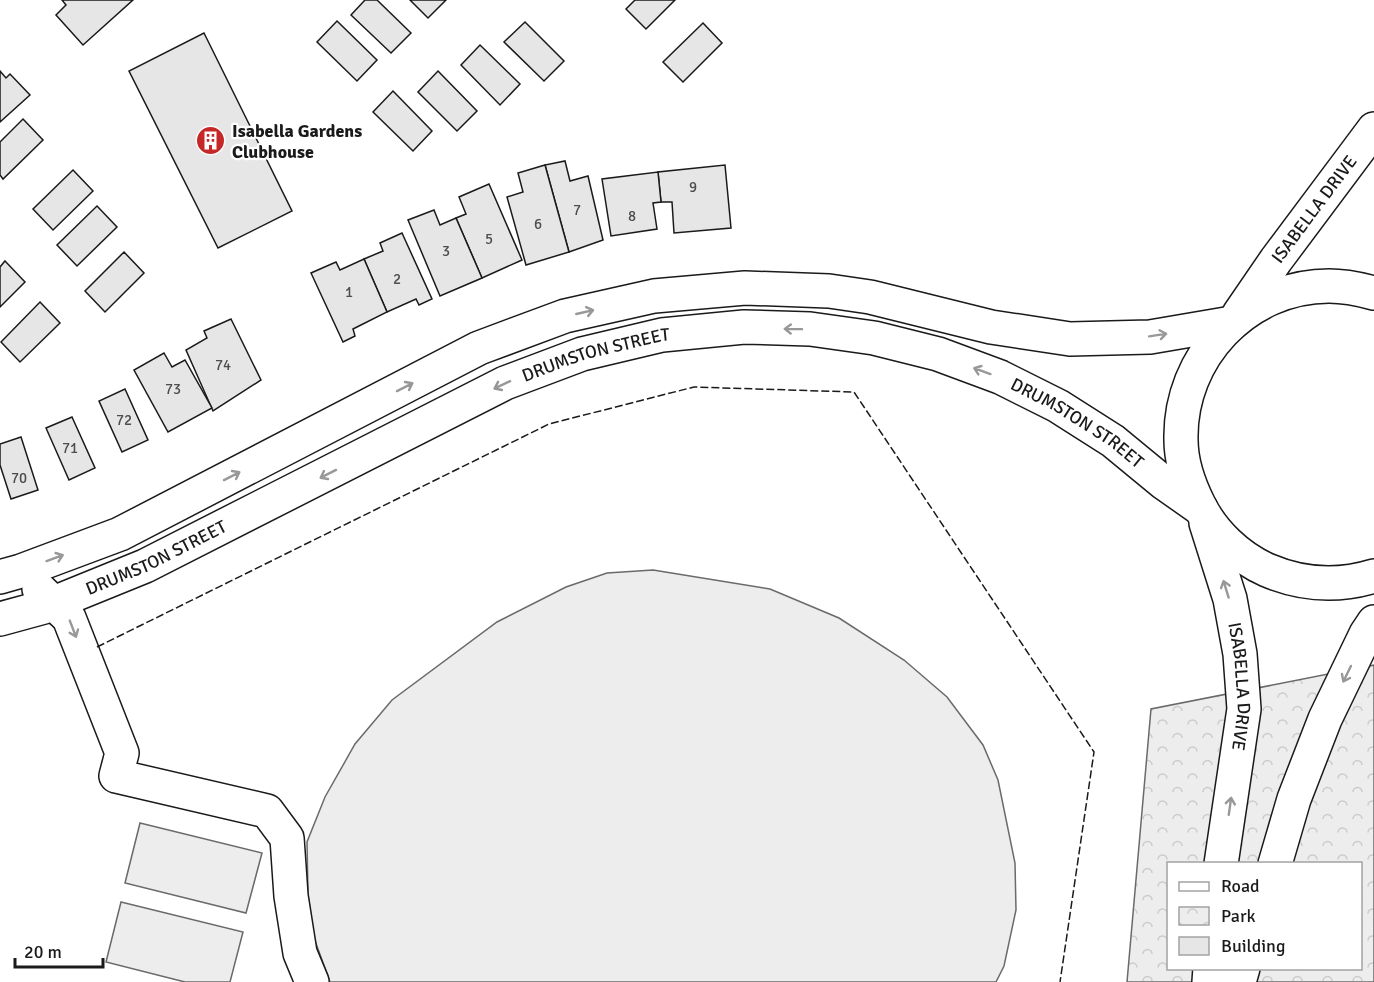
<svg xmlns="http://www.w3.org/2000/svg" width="1374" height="982" font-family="Signika,sans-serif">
	<defs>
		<pattern id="park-crowns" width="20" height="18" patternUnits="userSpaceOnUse" patternTransform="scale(1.5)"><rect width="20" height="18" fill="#ededed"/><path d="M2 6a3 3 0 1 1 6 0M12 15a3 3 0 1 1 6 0" fill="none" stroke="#cbcbcb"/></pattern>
	</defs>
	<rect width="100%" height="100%" fill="#fff"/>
	<!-- park -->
	<path fill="url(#park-crowns)" stroke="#6a6a6a" stroke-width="1.5" fill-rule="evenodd" d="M1374 665V982H1127L1151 709ZM1168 864H1360V968H1168Z"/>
	<!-- garden -->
	<g fill="#ededed" stroke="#6a6a6a" stroke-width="1.5">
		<path d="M653 570 770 589 839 618 904 660 947 697 983 745 998 780 1015 863 1016 910 1004 966 996 982H330L314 938 308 895 307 842 325 797 355 744 392 700 497 622 566 587 607 573Z"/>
		<path d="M140 823 262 853 246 913 125 883Z"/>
		<path d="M121 902 243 932 230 982H185L106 962Z"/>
	</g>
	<!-- building -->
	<g fill="#e6e6e6" stroke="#1a1a1a" stroke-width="1.5">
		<path d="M62 0H133L83 45 56 15 66 5Z"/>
		<path d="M365 0H377L411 33 391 53 351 15Z"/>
		<path d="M410 0H446L428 18Z"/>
		<path d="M635 0H675L646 29 626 9Z"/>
		<path d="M337 21 377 60 357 81 317 42Z"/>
		<path d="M525 22 564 61 544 81 504 42Z"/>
		<path d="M703 23 722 43 683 82 663 62Z"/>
		<path d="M204 33 292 211 218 248 129 71Z"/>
		<path d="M480 45 520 84 500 105 461 65Z"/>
		<path d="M0 71 6 78 10 74 30 95 0 122Z"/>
		<path d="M438 71 477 111 457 131 418 92Z"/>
		<path d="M393 91 432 131 413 151 373 112Z"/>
		<path d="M23 119 43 140 3 179 0 175V142Z"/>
		<path d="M565 161 570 181 588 176 603 240 569 252 545 165Z"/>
		<path d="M545 165 569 252 526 265 507 197 523 192 518 173Z"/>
		<path d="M725 165 731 228 674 233 672 202H661L658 172Z"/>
		<path d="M73 170 93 191 53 230 33 209Z"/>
		<path d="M658 172 661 202 653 203 657 229 611 236 602 179Z"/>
		<path d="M489 184 522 260 482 278 456 218 466 214 459 197Z"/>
		<path d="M97 206 117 227 77 266 57 245Z"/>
		<path d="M434 210 440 225 456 218 482 278 440 296 408 220Z"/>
		<path d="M402 233 432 299 419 305 416 299 387 312 364 259 383 251 380 243Z"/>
		<path d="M124 252 144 273 105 312 85 291Z"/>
		<path d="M364 259 387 312 353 329 355 336 343 342 311 273 336 262 340 270Z"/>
		<path d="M5 261 25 282 0 307V267Z"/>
		<path d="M40 302 60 323 20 362 1 342Z"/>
		<path d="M231 319 261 380 213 411 186 350 207 338 204 331Z"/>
		<path d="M164 353 172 367 185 360 212 408 168 432 134 370Z"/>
		<path d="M125 389 148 440 122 452 99 401Z"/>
		<path d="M72 417 95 468 69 480 46 428Z"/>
		<path d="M21 437 38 490 11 499 0 465V444Z"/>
	</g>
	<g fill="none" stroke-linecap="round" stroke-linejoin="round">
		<defs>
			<g id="minor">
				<path d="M0 577 21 571 120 534 479 348 565 316 654 296 745 288 829 291 870 297 991 327 1070 339 1150 337 1232 323"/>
				<path d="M39 589 69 618 122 753 116 776 267 811 287 838 291 896 300 953 312 982"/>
				<path id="s1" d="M0 619 44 607 145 566 505 383 582 354 662 335 744 327 810 329 874 338 938 354 1000 377 1058 406 1113 441 1164 483 1201 509"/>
			</g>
			<g id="major">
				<path d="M1374 293C1359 289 1344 286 1329 286 1246 286 1179 357 1181 440 1181 463 1189 485 1199 505 1213 533 1238 557 1267 570 1302 585 1338 587 1374 576"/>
				<path id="s2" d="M1239 314 1276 260 1374 129"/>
				<path id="s3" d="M1206 523 1230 599 1240 654 1244 709 1221 864"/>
				<path d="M1275 864 1294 799 1325 719 1366 634 1374 622"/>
				<path d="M1209 982 1210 968"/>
				<path d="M1239 982 1243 968"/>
			</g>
		</defs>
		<!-- minor casing -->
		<use href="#minor" stroke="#1a1a1a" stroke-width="36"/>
		<!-- major casing -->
		<use href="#major" stroke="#1a1a1a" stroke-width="36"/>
		<!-- minor -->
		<use href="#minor" stroke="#fff" stroke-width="33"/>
		<!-- major -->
		<use href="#major" stroke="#fff" stroke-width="33"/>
		<!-- fence -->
		<path stroke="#1a1a1a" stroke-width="1.5" stroke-dasharray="8 3" stroke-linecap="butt" d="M97 647 549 424 694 387 854 392 1094 752 1060 982"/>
	</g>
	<!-- one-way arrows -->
	<defs><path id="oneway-shaft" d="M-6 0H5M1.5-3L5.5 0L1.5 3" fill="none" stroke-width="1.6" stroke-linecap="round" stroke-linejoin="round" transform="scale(1.5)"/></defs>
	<g stroke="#989898">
		<use href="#oneway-shaft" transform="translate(585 312) rotate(-13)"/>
		<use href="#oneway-shaft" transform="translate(793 329) rotate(-179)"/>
		<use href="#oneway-shaft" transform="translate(1158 335) rotate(-9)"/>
		<use href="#oneway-shaft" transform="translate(982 371) rotate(-160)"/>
		<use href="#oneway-shaft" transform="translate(502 385) rotate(155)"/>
		<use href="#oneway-shaft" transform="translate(405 387) rotate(-27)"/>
		<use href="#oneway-shaft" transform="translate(328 474) rotate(153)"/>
		<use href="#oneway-shaft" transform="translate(232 476) rotate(-27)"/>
		<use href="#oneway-shaft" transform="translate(55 558) rotate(-20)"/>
		<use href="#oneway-shaft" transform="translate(1226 589) rotate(-107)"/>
		<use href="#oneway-shaft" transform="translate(73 629) rotate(69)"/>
		<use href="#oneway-shaft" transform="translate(1347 674) rotate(116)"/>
		<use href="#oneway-shaft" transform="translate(1230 806) rotate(-82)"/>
	</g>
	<!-- icons -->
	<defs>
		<symbol id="building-disc" viewBox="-11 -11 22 22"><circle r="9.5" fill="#c62828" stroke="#fff"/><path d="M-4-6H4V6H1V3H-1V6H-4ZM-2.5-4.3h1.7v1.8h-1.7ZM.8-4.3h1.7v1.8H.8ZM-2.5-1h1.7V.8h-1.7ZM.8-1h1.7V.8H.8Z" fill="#fff"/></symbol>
	</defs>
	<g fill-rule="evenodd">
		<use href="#building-disc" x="194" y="124" width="33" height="33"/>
	</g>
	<g text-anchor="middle" stroke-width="4.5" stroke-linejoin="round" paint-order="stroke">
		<!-- number labels -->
		<g font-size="15" fill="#4d4d4d">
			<text x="693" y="192">9</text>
			<text x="577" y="215">7</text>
			<text x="632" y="221">8</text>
			<text x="538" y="229">6</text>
			<text x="489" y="244">5</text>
			<text x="446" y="256">3</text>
			<text x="397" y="284">2</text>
			<text x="349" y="297">1</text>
			<text x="223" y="370">74</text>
			<text x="173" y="394">73</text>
			<text x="124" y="425">72</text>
			<text x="70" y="453">71</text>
			<text x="19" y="483">70</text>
		</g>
		<!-- poi labels -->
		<g font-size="18" font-weight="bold" fill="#1a1a1a" stroke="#fff" text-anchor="start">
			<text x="232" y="137">Isabella Gardens<tspan x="232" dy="21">Clubhouse</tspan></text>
		</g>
		<!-- street labels -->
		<g font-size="18" fill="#1a1a1a" stroke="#fff">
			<text dy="6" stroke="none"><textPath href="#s2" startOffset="129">ISABELLA DRIVE</textPath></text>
			<text dy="6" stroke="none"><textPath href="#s1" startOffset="654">DRUMSTON STREET</textPath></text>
			<text dy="6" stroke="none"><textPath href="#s1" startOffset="1158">DRUMSTON STREET</textPath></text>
			<text dy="6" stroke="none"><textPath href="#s1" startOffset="168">DRUMSTON STREET</textPath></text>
			<text dy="6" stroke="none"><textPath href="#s3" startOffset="168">ISABELLA DRIVE</textPath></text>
		</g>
	</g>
	<!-- legend -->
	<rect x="1167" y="862" width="195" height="108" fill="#ffffff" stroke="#a3a3a3" stroke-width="1.5"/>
	<rect x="1179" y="882" width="30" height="9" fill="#ffffff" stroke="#a3a3a3" stroke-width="1.5"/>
	<text x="1221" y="892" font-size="18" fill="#1a1a1a">Road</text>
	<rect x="1179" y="907" width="30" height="18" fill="url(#park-crowns)" stroke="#a3a3a3" stroke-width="1.5"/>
	<text x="1221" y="922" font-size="18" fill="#1a1a1a">Park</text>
	<rect x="1179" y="937" width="30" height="18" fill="#e6e6e6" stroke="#a3a3a3" stroke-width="1.5"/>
	<text x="1221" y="952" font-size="18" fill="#1a1a1a">Building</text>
	<!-- scale -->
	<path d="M15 958v9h88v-9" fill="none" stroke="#1a1a1a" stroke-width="3"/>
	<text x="24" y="958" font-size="18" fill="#1a1a1a" stroke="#ffffff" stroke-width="4.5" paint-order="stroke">20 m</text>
</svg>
